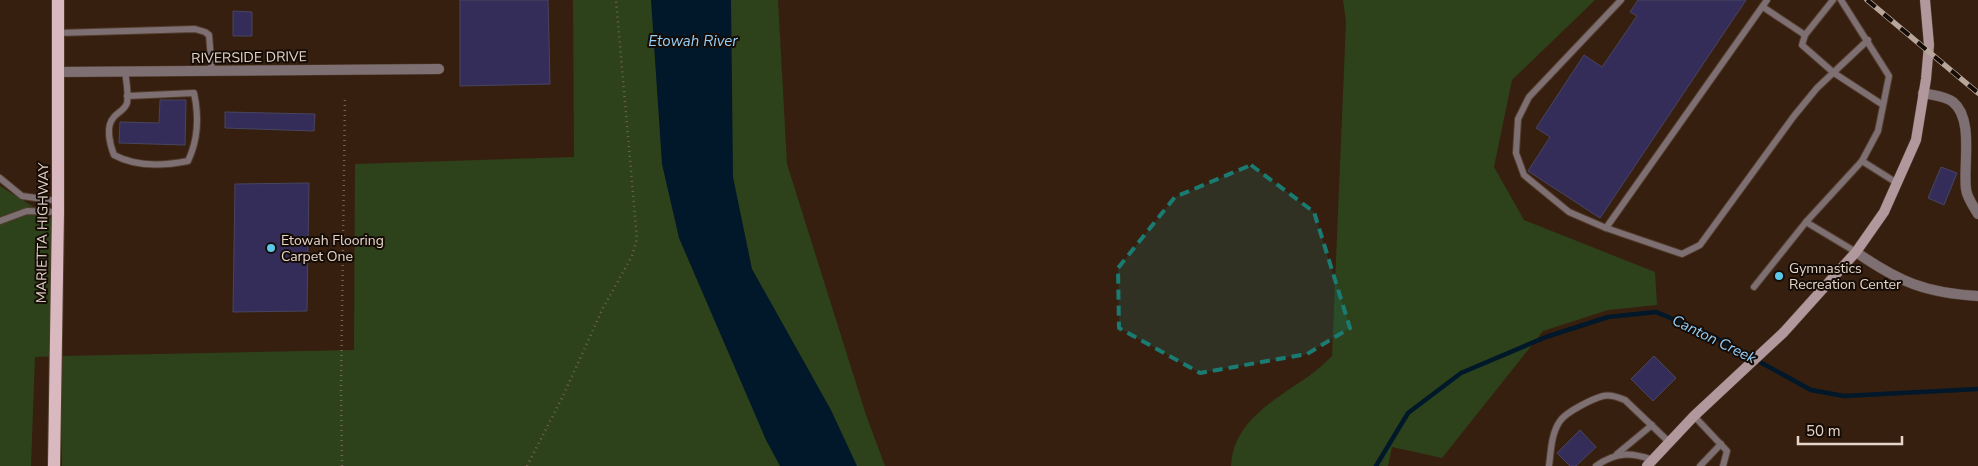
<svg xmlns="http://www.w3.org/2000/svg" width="1978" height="466" font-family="'Nunito Sans',sans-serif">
	<rect width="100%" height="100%" fill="#361f0f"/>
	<!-- green -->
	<g fill="#2d421a">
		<path d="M573 0H778L787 164 866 415 885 466H62L61 356 35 357 31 466H0V186L59 223 61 356 354 350 355 164 574 157Z"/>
		<path d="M1343 0H1595L1512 80 1494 167 1524 220 1655 272 1657 305 1608 310 1543 331 1442 458 1392 447 1388 466H1231C1233 421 1276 399 1309 376 1317 370 1325 363 1332 356L1346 22Z"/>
	</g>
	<!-- water -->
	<path fill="#001829" d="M651 0H731L733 177 752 269 831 410 857 466H780L766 440 679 238 662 164Z"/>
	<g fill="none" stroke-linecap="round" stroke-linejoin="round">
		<!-- stream -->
		<path stroke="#001829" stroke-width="4.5" d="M1376 466 1408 413 1461 373 1546 337 1608 317 1656 312 1707 333 1811 390 1844 396 1978 389"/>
	</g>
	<!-- building -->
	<g fill="#342c59" stroke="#484560">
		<path d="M460 0H548L550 84 460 86Z"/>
		<path d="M1638 0H1746L1600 218 1528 171 1550 137 1536 128 1584 55 1602 67 1637 16 1630 12Z"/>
		<path d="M233 11 252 12V36H233Z"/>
		<path d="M160 100H186L185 145 119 143 120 122 159 123Z"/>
		<path d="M225 112 315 114 314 131 225 128Z"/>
		<path d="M1941 167 1957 173 1944 205 1928 198Z"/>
		<path d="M309 183 307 311 233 312 235 184Z"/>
		<path d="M1654 356 1676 378 1653 401 1631 379Z"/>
		<path d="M1580 430 1596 447 1576 466H1570L1557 453Z"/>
	</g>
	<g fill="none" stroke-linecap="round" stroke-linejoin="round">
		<defs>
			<g id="lane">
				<path d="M1621 0 1529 97 1518 119 1516 153 1524 175 1569 212 1606 228 1682 254 1700 245 1794 116 1817 88 1868 40"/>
				<path d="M1833 0 1805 35 1802 45 1834 73 1883 105"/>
				<path d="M1841 0 1889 76 1878 131 1862 161 1897 183"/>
				<path d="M1763 7 1805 35"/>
				<path d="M58 33 195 29 205 32 209 35 212 71"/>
				<path d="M125 71C126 80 129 94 127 103 125 110 118 112 114 117 105 126 110 145 114 155 136 167 163 166 188 161 198 140 199 116 194 93L127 96"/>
				<path d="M0 178 22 196 58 201"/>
				<path d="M0 221 27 211 58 212"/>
				<path d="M1806 222 1862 161"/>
				<path d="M1606 228 1767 0"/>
				<path d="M1754 287 1806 222 1856 252"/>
				<path d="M1694 416 1727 451 1723 466"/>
				<path d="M1617 454 1652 425"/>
				<path d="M1549 466C1551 451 1551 434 1560 421 1566 412 1592 399 1603 396 1610 394 1618 397 1625 400L1669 442"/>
				<path d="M1596 466C1616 452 1630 452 1653 460"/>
				<path d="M1700 466 1721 444"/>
			</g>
			<g id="street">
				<path d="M58 72 439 69"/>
				<path d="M1923 93C1932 95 1946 96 1953 102 1974 119 1963 165 1966 189 1967 198 1974 207 1978 214"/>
				<path d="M1856 252C1899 282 1926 293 1978 296"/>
			</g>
			<path id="secondary" d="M1647 466 1694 416 1784 332 1856 252 1884 212 1916 140 1926 79 1929 45 1925 0"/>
			<path id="primary" d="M54 466 58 212V0"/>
		</defs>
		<!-- lane casing -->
		<use href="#lane" stroke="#523c2d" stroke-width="8"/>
		<!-- street casing -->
		<use href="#street" stroke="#523c2d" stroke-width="11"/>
		<!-- secondary casing -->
		<use href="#secondary" stroke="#523c2d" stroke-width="11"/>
		<!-- primary casing -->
		<use href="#primary" stroke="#523c2d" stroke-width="14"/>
		<!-- path -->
		<g stroke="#756153" stroke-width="2.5" stroke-dasharray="1 4" stroke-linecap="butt">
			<path d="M342 466 341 388 345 98"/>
			<path d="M527 466 563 396 603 308 632 256 637 239 616 0"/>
		</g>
		<!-- lane -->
		<use href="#lane" stroke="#7e6f72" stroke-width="6"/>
		<!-- street -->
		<use href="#street" stroke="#7e6f72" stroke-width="10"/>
		<!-- secondary -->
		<use href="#secondary" stroke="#b1989d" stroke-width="10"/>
		<!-- primary -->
		<use href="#primary" stroke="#d9b8bf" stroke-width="12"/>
		<defs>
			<path id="rail" d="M1867 0 1978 93"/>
		</defs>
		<!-- rail casing -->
		<use href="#rail" stroke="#b8a69a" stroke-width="5.5"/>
		<!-- rail -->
		<use href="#rail" stroke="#160c06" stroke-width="4" stroke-dasharray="11" stroke-linecap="butt"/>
	</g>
	<!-- marked area -->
	<path fill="#1a7b73" fill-opacity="0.2" stroke="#1a7b73" stroke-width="4" stroke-dasharray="10 6" stroke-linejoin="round" d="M1251 165 1314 212 1350 328 1307 354 1200 373 1119 328 1118 268 1175 197Z"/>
	<!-- markers -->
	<g fill="#5cc7e7" stroke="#160c06" stroke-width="2">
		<circle cx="271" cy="248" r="5"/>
		<circle cx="1779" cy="276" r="5"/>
	</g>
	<g text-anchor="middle" stroke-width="4" stroke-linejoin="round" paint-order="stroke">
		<!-- street labels -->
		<g font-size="14" fill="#e4d4ca" stroke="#160c06">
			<text transform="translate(249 57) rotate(-1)" y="5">RIVERSIDE DRIVE</text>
			<text transform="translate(42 233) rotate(-89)" y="5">MARIETTA HIGHWAY</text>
		</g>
		<!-- poi labels -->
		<g font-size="14" fill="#e4d4ca" stroke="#160c06" text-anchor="start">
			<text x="281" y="245">Etowah Flooring<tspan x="281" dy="16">Carpet One</tspan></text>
			<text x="1789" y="273">Gymnastics<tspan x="1789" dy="16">Recreation Center</tspan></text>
		</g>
		<!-- water labels -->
		<g font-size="15" font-style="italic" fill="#93d0fb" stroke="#160c06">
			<text x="693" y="46">Etowah River</text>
			<text transform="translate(1714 339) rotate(26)" y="5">Canton Creek</text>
		</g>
	</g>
	<!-- scale -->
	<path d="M1798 436v8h104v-8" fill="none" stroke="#e4d4ca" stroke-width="2.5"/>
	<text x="1806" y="436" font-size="15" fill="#e4d4ca" stroke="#160c06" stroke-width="4" paint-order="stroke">50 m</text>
</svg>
